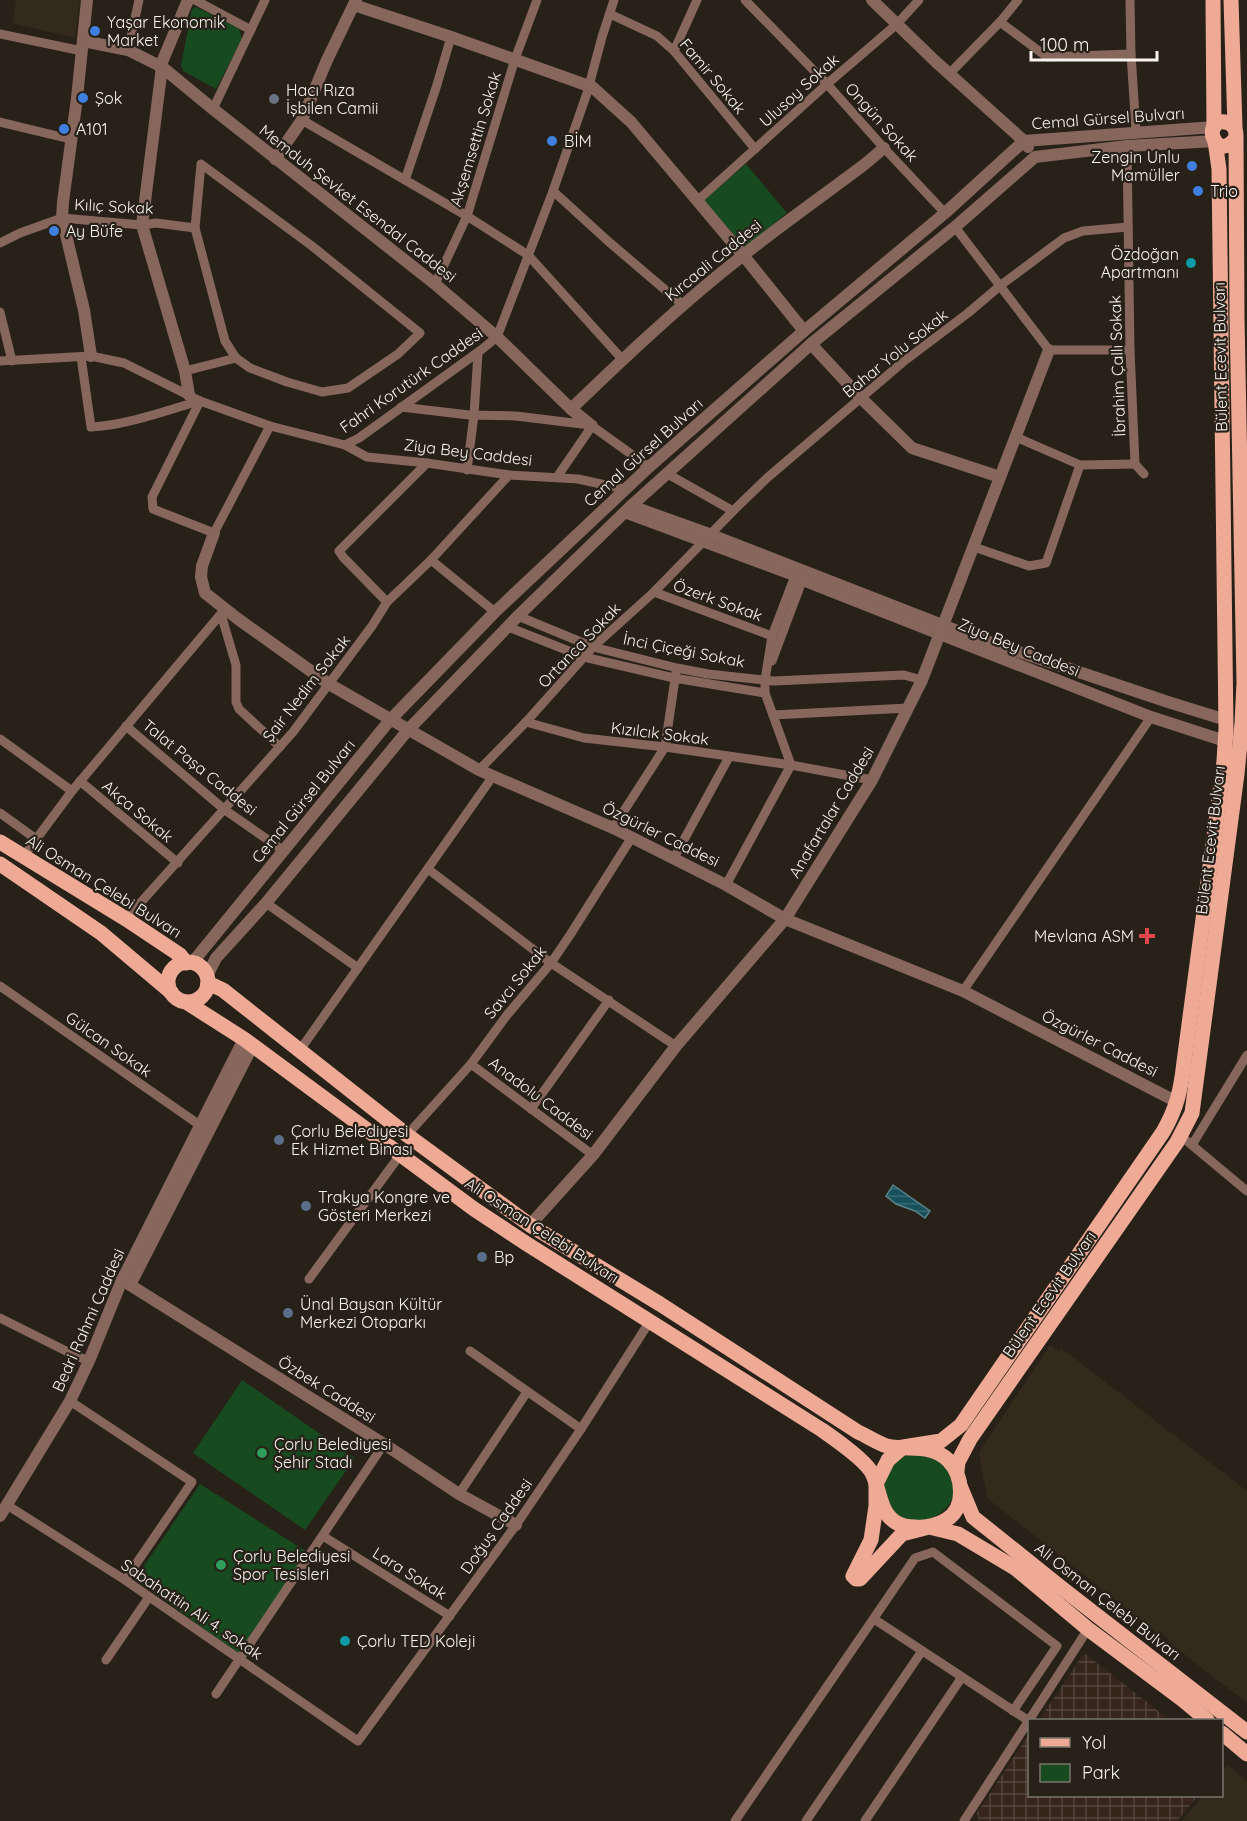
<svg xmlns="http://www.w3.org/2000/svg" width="1247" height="1821" font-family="Quicksand,sans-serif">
	<defs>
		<pattern id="industrial-grid" width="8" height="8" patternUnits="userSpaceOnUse" patternTransform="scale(1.5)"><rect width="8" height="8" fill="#35251b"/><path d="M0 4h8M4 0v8" fill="none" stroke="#53453c"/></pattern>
		<pattern id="water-rules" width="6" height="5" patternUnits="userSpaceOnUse" patternTransform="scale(1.5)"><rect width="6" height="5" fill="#17515d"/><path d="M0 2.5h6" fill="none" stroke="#3a6a75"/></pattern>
	</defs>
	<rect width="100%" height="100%" fill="#272118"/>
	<!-- built -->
	<g fill="#332a1c">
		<path d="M16 0H80L75 38 12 23Z"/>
		<path d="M1050 1345 1059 1351 1061 1348 1247 1491V1703L1167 1641 1168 1639 1159 1631 1157 1633 987 1498 979 1452Z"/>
		<path d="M1227 1765 1247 1781V1821H1182L1202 1796H1222V1772Z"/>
	</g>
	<!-- industrial -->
	<g fill="url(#industrial-grid)">
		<path d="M1084 1653 1170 1720H1039Z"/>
		<path d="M1029 1734 1030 1796H1198L1177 1821H979L977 1813Z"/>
	</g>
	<!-- green -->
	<g fill="#174a1e">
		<path d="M196 7 239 29 242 39 216 89 183 71 181 65 192 9Z"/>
		<path d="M746 164 787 213 745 248 704 200Z"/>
		<path d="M242 1380 355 1458 305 1530 193 1453Z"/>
		<path d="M924 1452C931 1456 943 1461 947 1467 949 1471 950 1477 952 1481 964 1518 900 1539 887 1500 886 1496 883 1491 883 1487 883 1482 886 1477 887 1473 892 1456 910 1454 924 1452Z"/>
		<path d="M200 1484 307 1552 238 1653 135 1579Z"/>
	</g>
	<!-- water -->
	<path fill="url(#water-rules)" stroke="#5a8288" stroke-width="1.5" d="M893 1185 930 1211 925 1218 915 1211 896 1204 886 1196Z"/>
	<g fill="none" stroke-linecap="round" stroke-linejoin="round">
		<!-- minor -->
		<g stroke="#87665c" stroke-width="9">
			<path d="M195 0 251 30"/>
			<path d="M745 0 827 84 884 148 945 213"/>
			<path d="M1130 0 1131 54 1136 131"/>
			<path d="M610 14 657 36 674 51 755 149"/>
			<path d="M1000 22 1047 57 1131 54"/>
			<path d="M0 34 82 51"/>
			<path d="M128 50 139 0"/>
			<path d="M674 51 697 0"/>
			<path d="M950 73 1000 22 1018 0"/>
			<path d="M213 109 265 0"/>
			<path d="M302 120 467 216 528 255 622 359"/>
			<path d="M0 122 70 139"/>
			<path d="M1127 146 1130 350 1135 464 1144 474"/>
			<path d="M201 164 312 246 420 333 398 354 348 388 322 392 287 382 250 368 236 358 225 341 195 228Z"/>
			<path d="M405 180 436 88 451 37"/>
			<path d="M553 191 609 242 683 305"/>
			<path d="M697 201 827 84 897 24 919 0"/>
			<path d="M955 227 1049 350H1130"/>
			<path d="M0 243 20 233 62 218 142 225 156 223 195 228"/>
			<path d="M435 284 467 216 515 59 537 0"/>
			<path d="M0 312 12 361"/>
			<path d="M81 357 91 427C125 426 167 410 200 401"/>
			<path d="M0 361 91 356 124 363 200 401 270 426 345 445 359 438 481 350 497 337 553 191 587 93 602 37 614 0"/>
			<path d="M185 371 236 358"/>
			<path d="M200 401 152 497 153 509 214 533 270 426"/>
			<path d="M401 407 469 415 516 416 590 425"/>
			<path d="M1016 437 1080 465 1135 464"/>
			<path d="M345 445 367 457 427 463 509 475 578 479 624 489"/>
			<path d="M467 470 474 415 478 353"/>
			<path d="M666 473 733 511"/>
			<path d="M557 477 592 426 649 467"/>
			<path d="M623 513 795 577"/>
			<path d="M974 547 1029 566 1046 563 1080 465"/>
			<path d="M431 560 495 612"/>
			<path d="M654 592 772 636"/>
			<path d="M387 602 343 557 339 551 427 463"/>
			<path d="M221 614 236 665V702L239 709 280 747"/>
			<path d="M518 616 593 647 677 668 708 674 774 681 904 675 922 680"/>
			<path d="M508 627 584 657 674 678 765 693"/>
			<path d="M772 661 804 576"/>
			<path d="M773 715 908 708"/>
			<path d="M526 722 584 738 665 747 791 765 872 780"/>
			<path d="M126 726 225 810 284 851"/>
			<path d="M0 739 72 791"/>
			<path d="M791 765 765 693V680L772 636 796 573"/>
			<path d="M479 770 526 722 593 647 654 592 733 511 767 478 903 362 968 313 1001 285 1064 238 1083 231 1128 227"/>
			<path d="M80 781 178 863"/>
			<path d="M0 813 36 839"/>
			<path d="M613 828 665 747 676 672"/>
			<path d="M23 857 72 791 225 609"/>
			<path d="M674 858 729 757"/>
			<path d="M428 869 551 963 676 1046"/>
			<path d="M726 885 791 765"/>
			<path d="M266 903 358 968"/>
			<path d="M126 919 293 732 372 626 387 602 431 560 509 475"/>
			<path d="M0 986 201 1126"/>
			<path d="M963 991 1151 717"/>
			<path d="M300 1050 493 776"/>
			<path d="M471 1064 593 1155"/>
			<path d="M531 1109 609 1000"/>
			<path d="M407 1135 471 1064 507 1015 551 963 570 935 632 837"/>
			<path d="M1187 1141 1247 1191"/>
			<path d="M1192 1145 1247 1055"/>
			<path d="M309 1279 400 1155"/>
			<path d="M0 1318 74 1355 89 1361"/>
			<path d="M470 1351 581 1429"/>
			<path d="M70 1401 192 1482 125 1580"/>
			<path d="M459 1494 527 1392"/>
			<path d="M7 1505 125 1580 358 1741 516 1525 581 1429 650 1321"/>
			<path d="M323 1536 450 1616"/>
			<path d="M874 1619 1029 1721"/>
			<path d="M106 1660 149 1597"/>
			<path d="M216 1694 384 1444"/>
			<path d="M735 1821 915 1558 933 1552 1057 1646 1013 1711"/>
			<path d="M806 1821 922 1651"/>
			<path d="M865 1821 962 1677"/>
			<path d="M964 1821 1088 1629"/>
		</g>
		<!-- tertiary -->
		<g stroke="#87665c" stroke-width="12">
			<path d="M87 0 77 98 63 202 62 218 84 310 91 356"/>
			<path d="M872 0 935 61 1024 141 1028 147"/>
			<path d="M354 5 451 37 589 86"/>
			<path d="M83 41 128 50 162 67 213 109 435 284 497 337 571 409 592 426"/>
			<path d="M160 67 188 0"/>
			<path d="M162 67 142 225 185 371 189 395"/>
			<path d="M589 84 631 122 743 255 804 331"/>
			<path d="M275 159 302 120 327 60 356 0"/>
			<path d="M811 344 861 398 912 448 1000 477"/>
			<path d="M571 409C626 356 681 304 741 257 781 225 824 195 865 164L884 148"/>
			<path d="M631 506 709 534 963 633 1168 702 1226 720"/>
			<path d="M214 533 202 566 201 577 205 593 238 619 329 684 479 770 613 828 726 885 785 919 963 991 1177 1102"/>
			<path d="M795 577 1151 717 1225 741"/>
			<path d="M192 963 390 720 495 612 649 467 804 331 945 213 1024 141 1214 127"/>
			<path d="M207 976 216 958 266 903 408 730 518 616 631 506 811 344 955 227 1035 157 1127 146 1215 141"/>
			<path d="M530 1225 593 1155 676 1046 785 919 872 780 922 680 1049 350"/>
			<path d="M122 1280 384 1444 459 1494 516 1525"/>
			<path d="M130 1285 253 1045"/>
			<path d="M0 1516 70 1401 89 1361 122 1280 244 1039"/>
		</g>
		<!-- primary -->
		<g stroke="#efaa96" stroke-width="15">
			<path d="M1213 0 1214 127"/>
			<path d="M1231 0 1235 127"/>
			<path d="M0 842 126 919 180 955 186 963"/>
			<path d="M0 864 101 933 171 992"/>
			<circle cx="188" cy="982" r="20"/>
			<path d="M186 1002 244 1039 474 1209 527 1244 822 1430C835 1439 868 1462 873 1475 880 1491 880 1514 897 1523 902 1526 910 1527 915 1527 926 1528 936 1526 946 1520 967 1508 963 1475 948 1460 930 1443 910 1451 887 1446 878 1443 867 1436 858 1432L660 1304 530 1225 407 1135 223 990 208 983"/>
			<path d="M957 1471 958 1462 970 1439 1177 1142 1192 1113 1237 774 1242 723 1244 683 1237 317 1236 135C1236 129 1233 123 1225 122 1201 119 1215 163 1235 139"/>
			<path d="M961 1488 973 1517 1063 1589 1247 1732"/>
			<path d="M1207 1720 1183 1700 1088 1629 1015 1568 958 1534 929 1527 902 1534 860 1579H856L853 1576 871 1540 876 1506V1484L888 1460 903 1447 941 1441 961 1425 1163 1132C1177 1108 1181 1089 1184 1062L1224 761 1226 729 1219 169 1215 141"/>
			<path d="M1222 1733 1247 1754"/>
		</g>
	</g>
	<!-- markers -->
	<g fill="#3f7fe0" stroke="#272118" stroke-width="2">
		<circle cx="95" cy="31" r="6"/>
		<circle cx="83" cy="98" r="6"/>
		<circle cx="64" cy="129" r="6"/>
		<circle cx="552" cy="141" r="6"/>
		<circle cx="1192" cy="166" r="6"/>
		<circle cx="1198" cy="191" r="6"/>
		<circle cx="54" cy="231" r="6"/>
	</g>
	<circle fill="#6b7280" stroke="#272118" stroke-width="2" cx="274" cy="99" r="6"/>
	<g fill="#0f9aa8" stroke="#272118" stroke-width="2">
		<circle cx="1191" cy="263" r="6"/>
		<circle cx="345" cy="1641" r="6"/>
	</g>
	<path fill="#e0444e" stroke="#272118" stroke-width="2" d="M1144 927h6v6h6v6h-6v6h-6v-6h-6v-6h6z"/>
	<g fill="#5c6f8a" stroke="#272118" stroke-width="2">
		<circle cx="279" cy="1140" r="6"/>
		<circle cx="306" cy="1206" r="6"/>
		<circle cx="482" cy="1257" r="6"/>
		<circle cx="288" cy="1313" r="6"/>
	</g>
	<g fill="#2e9e5b" stroke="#272118" stroke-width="2">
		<circle cx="262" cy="1453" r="6"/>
		<circle cx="221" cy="1565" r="6"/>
	</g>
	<g text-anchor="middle" stroke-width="4.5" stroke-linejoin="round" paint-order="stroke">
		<!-- poi labels -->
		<g font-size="16" fill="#f7f3ed" stroke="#272118" text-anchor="start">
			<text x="107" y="28">Yaşar Ekonomik<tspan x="107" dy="18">Market</tspan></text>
			<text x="286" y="96">Hacı Rıza<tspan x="286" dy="18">İşbilen Camii</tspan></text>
			<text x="95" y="104">Şok</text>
			<text x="76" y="135">A101</text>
			<text x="564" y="147">BİM</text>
			<text x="1180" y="163" text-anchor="end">Zengin Unlu<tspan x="1180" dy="18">Mamüller</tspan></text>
			<text x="1210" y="197">Trio</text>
			<text x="66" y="237">Ay Büfe</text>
			<text x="1179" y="260" text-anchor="end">Özdoğan<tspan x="1179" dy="18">Apartmanı</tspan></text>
			<text x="1134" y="942" text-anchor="end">Mevlana ASM</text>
			<text x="291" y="1137">Çorlu Belediyesi<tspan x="291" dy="18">Ek Hizmet Binası</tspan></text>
			<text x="318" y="1203">Trakya Kongre ve<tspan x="318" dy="18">Gösteri Merkezi</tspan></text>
			<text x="494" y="1263">Bp</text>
			<text x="300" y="1310">Ünal Baysan Kültür<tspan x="300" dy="18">Merkezi Otoparkı</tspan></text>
			<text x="274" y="1450">Çorlu Belediyesi<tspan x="274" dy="18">Şehir Stadı</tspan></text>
			<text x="233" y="1562">Çorlu Belediyesi<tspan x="233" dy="18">Spor Tesisleri</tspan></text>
			<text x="357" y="1647">Çorlu TED Koleji</text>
		</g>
		<!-- street labels -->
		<g font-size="16" fill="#f7f3ed" stroke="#272118">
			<text transform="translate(713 76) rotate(50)" y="6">Famir Sokak</text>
			<text transform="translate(799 90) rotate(-42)" y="6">Ulusoy Sokak</text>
			<text transform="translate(1108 118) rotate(-4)" y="6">Cemal Gürsel Bulvarı</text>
			<text transform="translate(882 122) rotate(48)" y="6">Ongün Sokak</text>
			<text transform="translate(475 139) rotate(-73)" y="6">Akşemsettin Sokak</text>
			<text transform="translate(358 203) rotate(38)" y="6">Memduh Şevket Esendal Caddesi</text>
			<text transform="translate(114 206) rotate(3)" y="6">Kılıç Sokak</text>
			<text transform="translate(713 260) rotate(-39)" y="6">Kırcaali Caddesi</text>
			<text transform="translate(895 353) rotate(-39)" y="6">Bahar Yolu Sokak</text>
			<text transform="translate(1220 357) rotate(-91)" y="6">Bülent Ecevit Bulvarı</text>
			<text transform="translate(1117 366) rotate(-92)" y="6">İbrahim Çallı Sokak</text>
			<text transform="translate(411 380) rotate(-35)" y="6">Fahri Korutürk Caddesi</text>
			<text transform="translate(468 452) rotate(7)" y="6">Ziya Bey Caddesi</text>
			<text transform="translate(643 452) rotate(-42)" y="6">Cemal Gürsel Bulvarı</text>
			<text transform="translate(718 600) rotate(20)" y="6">Özerk Sokak</text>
			<text transform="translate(579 645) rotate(-46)" y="6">Ortanca Sokak</text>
			<text transform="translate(1019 647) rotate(22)" y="6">Ziya Bey Caddesi</text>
			<text transform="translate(684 650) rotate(11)" y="6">İnci Çiçeği Sokak</text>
			<text transform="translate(306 688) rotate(-52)" y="6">Şair Nedim Sokak</text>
			<text transform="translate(660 733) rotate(7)" y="6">Kızılcık Sokak</text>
			<text transform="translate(200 767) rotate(39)" y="6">Talat Paşa Caddesi</text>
			<text transform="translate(303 801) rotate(-51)" y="6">Cemal Gürsel Bulvarı</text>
			<text transform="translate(138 811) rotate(40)" y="6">Akça Sokak</text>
			<text transform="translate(831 812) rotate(-59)" y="6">Anafartalar Caddesi</text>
			<text transform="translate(661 834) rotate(26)" y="6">Özgürler Caddesi</text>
			<text transform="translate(1210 840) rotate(-83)" y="6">Bülent Ecevit Bulvarı</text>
			<text transform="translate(104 886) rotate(32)" y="6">Ali Osman Çelebi Bulvarı</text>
			<text transform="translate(515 982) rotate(-51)" y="6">Savcı Sokak</text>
			<text transform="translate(1100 1043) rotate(27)" y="6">Özgürler Caddesi</text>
			<text transform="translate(109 1044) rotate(35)" y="6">Gülcan Sokak</text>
			<text transform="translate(541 1098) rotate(37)" y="6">Anadolu Caddesi</text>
			<text transform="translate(542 1230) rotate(33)" y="6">Ali Osman Çelebi Bulvarı</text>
			<text transform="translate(1049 1294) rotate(-55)" y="6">Bülent Ecevit Bulvarı</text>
			<text transform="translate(88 1320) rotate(-66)" y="6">Bedri Rahmi Caddesi</text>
			<text transform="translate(327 1389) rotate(32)" y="6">Özbek Caddesi</text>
			<text transform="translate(496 1526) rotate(-55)" y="6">Doğuş Caddesi</text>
			<text transform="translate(410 1573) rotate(32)" y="6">Lara Sokak</text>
			<text transform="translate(1108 1601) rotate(38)" y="6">Ali Osman Çelebi Bulvarı</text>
			<text transform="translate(192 1609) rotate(34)" y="6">Sabahattin Ali 4. sokak</text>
		</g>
	</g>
	<!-- legend -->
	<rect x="1028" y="1719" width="195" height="78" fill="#272118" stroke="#7a756d" stroke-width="1.5"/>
	<rect x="1040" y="1738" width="30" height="9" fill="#efaa96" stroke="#7a756d" stroke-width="1.5"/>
	<text x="1082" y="1749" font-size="18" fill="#f7f3ed">Yol</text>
	<rect x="1040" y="1764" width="30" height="18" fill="#174a1e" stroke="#7a756d" stroke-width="1.5"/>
	<text x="1082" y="1779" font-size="18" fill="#f7f3ed">Park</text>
	<!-- scale -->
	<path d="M1031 51v9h126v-9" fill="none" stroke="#f7f3ed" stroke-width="3"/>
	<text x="1040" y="51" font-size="18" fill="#f7f3ed" stroke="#272118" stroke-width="4.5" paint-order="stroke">100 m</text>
</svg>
